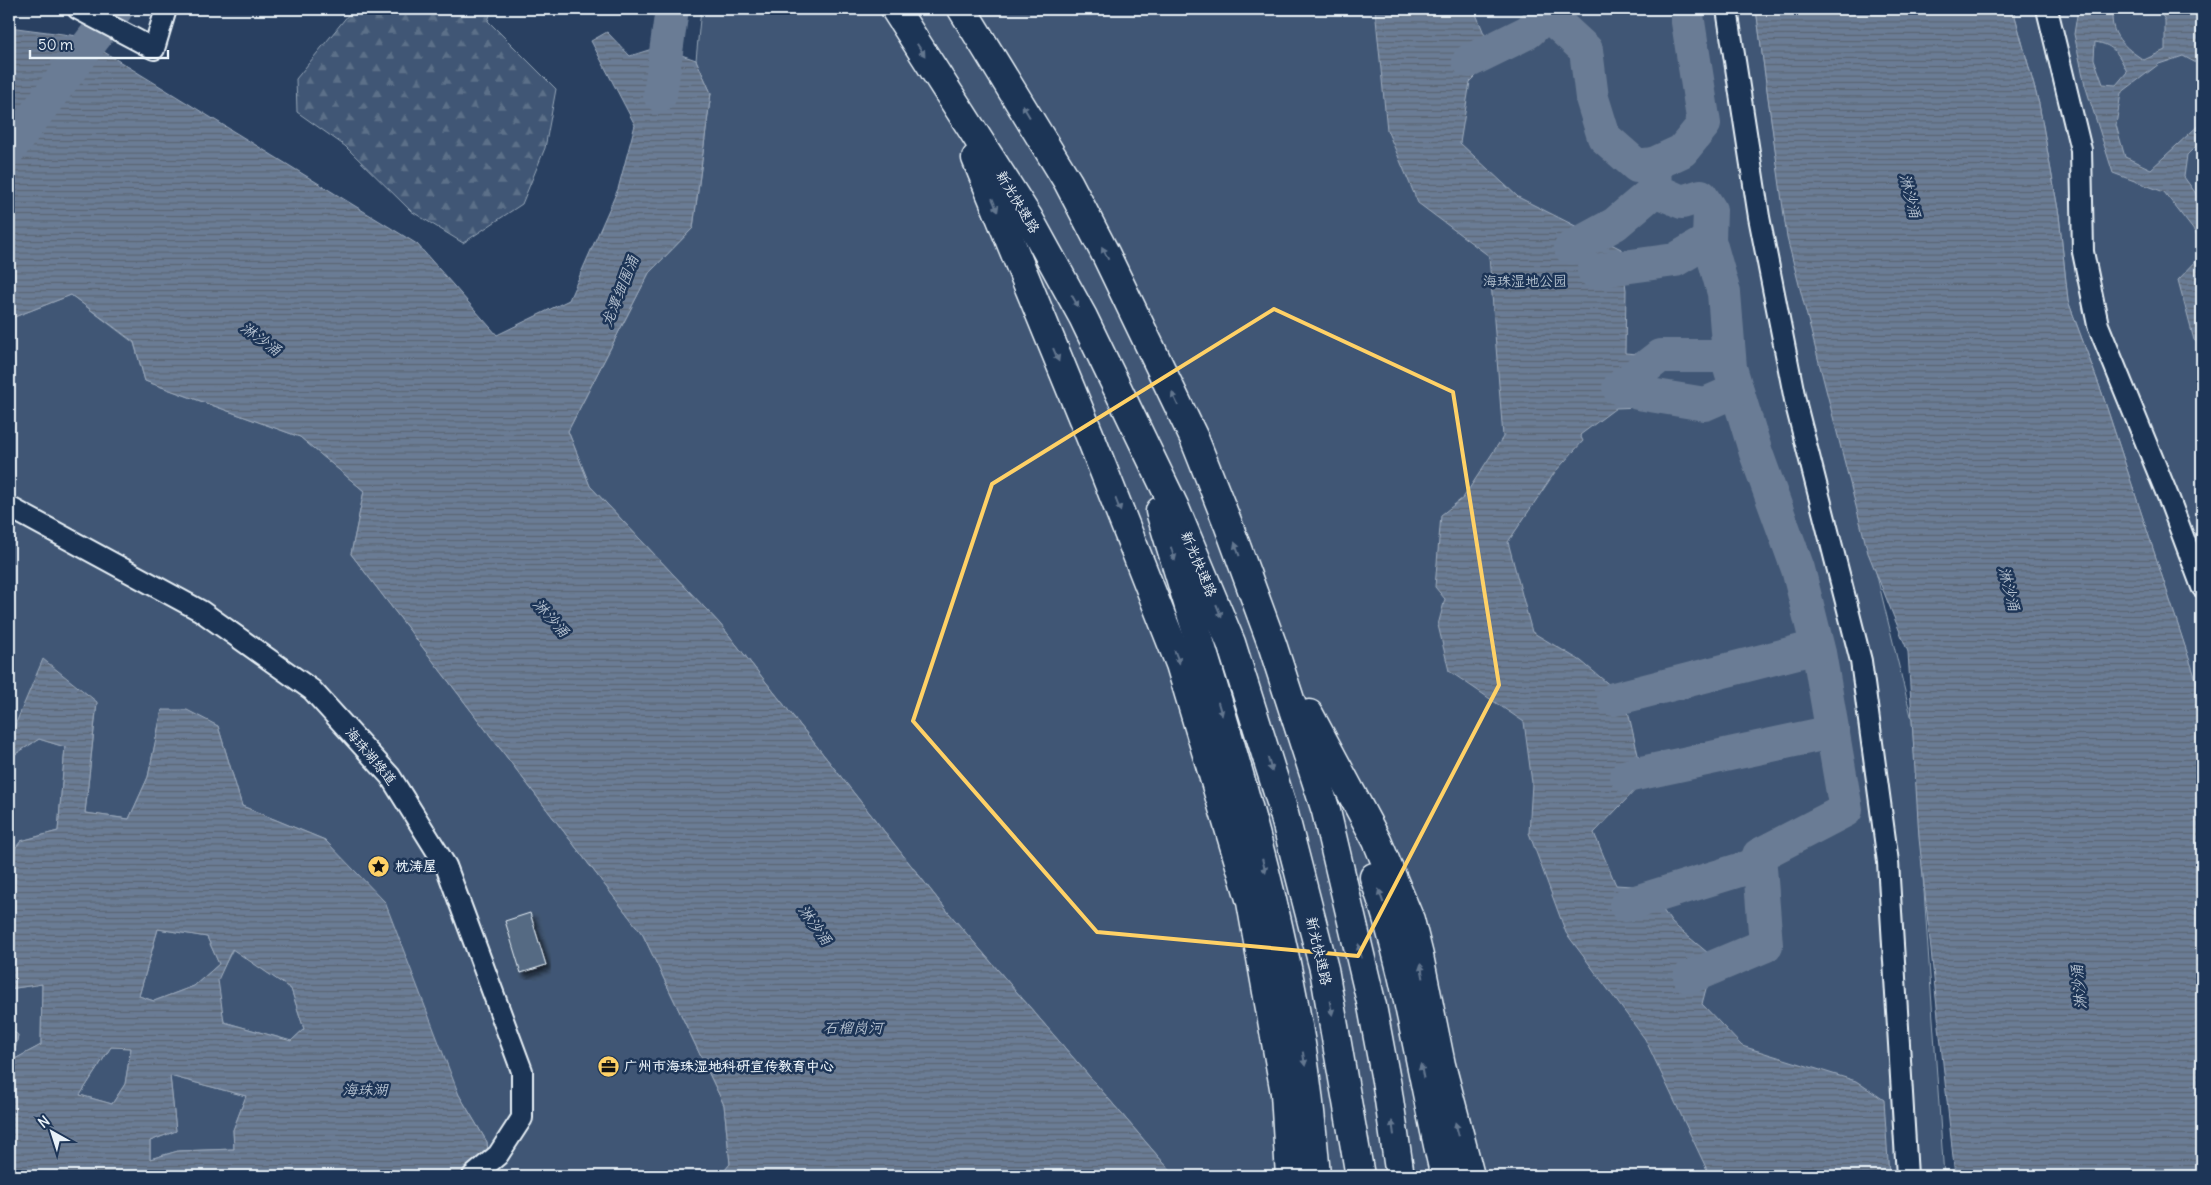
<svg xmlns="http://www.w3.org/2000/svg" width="2211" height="1185" font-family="Delius,'LXGW WenKai TC',sans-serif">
	<defs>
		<pattern id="forest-firs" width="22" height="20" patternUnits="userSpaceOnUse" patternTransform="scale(1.25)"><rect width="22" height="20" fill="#415774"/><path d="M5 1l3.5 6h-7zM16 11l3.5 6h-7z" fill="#5c7089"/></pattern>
		<pattern id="water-rules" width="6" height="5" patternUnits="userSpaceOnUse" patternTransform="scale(1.25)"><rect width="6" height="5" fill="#6b7c95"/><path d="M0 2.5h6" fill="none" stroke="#5a6573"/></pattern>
		<filter id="shadow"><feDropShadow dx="4.5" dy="4.5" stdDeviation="2.5" flood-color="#0009"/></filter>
	</defs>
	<rect width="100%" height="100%" fill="#294061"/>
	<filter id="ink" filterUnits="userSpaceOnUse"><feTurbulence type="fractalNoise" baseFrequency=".02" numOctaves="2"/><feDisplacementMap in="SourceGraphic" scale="10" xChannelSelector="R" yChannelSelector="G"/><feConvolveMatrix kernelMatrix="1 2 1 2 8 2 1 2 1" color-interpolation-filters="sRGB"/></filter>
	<g filter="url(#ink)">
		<!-- forest -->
		<path fill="url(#forest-firs)" stroke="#94a4b6" d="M353 9H492L488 21 556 89 545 148 522 204 463 243 411 211 345 146 297 112 296 79Z"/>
		<!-- park -->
		<g fill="#415774" stroke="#94a4b6">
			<path d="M701 9H1756L1778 169 1912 720 1944 1176H1175L948 912 720 624 590 486 568 431 649 273 693 228 711 93 696 60Z"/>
			<path d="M2013 9H2202V699L2102 393 2068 301 2059 215 2039 104Z"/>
			<path d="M71 295 134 343 145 381 300 437 364 491 351 554 643 935 724 1105 730 1164 720 1176H490L487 1142 459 1095 325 840 242 806 218 726 162 710 148 777 129 819 85 813 97 703 9 737V319Z"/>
			<path d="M39 739 65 747 58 831 21 841 9 856V758Z"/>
			<path d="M158 929 207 937 219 964 194 986 154 1001 139 996Z"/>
			<path d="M233 949 291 989 304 1029 291 1041 224 1022 217 980Z"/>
			<path d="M42 984 41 1045 13 1060 18 1035 9 1029V989Z"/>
			<path d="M111 1047 131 1048 125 1084 112 1104 80 1095Z"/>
			<path d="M170 1076 246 1096 233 1130 234 1149 178 1151 150 1159V1141L176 1131Z"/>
		</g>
		<!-- water -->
		<g fill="url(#water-rules)" stroke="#9dabbd" fill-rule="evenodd">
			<path d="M1375 9H1474L1494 58 1470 82 1460 143 1518 197 1621 249 1626 290 1625 353 1650 355 1664 406 1616 408 1580 435 1583 441 1555 472 1508 542 1532 632 1581 661 1625 698 1644 781 1594 833 1616 885 1647 887 1672 923 1714 958 1702 1004 1742 1046 1856 1081 1884 1100 1889 1176H1710L1645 1039 1566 933 1529 833 1532 783 1524 722 1449 671 1438 625 1445 599 1435 587 1441 515 1463 498 1503 437 1489 256 1418 203 1387 130Z"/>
			<path d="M1756 9H2013L2039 104 2059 215 2068 301 2102 393 2202 698V1176H1955L1919 838 1908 652 1868 553 1787 238Z"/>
			<path d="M2078 9H2113C2108 34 2125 48 2144 60L2165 50V20L2158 9H2202V66L2183 56 2159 64 2121 93 2116 125 2125 157 2151 169 2202 122V140L2187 155 2184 177 2202 202V241L2164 192 2113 173 2085 85 2074 34ZM2095 42C2115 45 2119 55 2127 72L2116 85 2103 84 2094 59Z"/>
			<path d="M9 27 78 36 417 244 497 335 569 300 618 189 635 125 591 41 607 32 630 56 658 47 696 60 711 93 693 228 649 273 568 431 590 486 720 624 948 912 1175 1176H720L730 1164 724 1105 643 935 351 554 364 491 300 437 145 381 134 342 71 295 9 319Z"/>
			<path d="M2202 255V347L2194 340 2178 280Z"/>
			<path d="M43 659 97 702 85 813 129 819 148 777 162 710H187L218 726 242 806 325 840 385 902 459 1095 487 1142 490 1176H9V1029L18 1035 13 1060 41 1045 42 984 9 989V856L21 841 58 831 65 747 39 739 9 758V737H10ZM158 929 207 937 219 964 194 986 154 1001 139 996ZM232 949 291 989 304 1029 291 1041 224 1022 218 980ZM111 1047 131 1048 125 1084 112 1104 80 1095ZM170 1076 246 1096 233 1130 234 1149 178 1151 150 1159V1141L176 1131Z"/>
		</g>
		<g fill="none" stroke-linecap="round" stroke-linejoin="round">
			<!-- river -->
			<g stroke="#6b7c95" stroke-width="34">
				<path d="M1547 9V14L1586 50 1592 98 1604 137 1637 166 1654 164"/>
				<path d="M1686 9 1704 124 1682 151 1654 164 1655 190 1682 202 1701 196 1710 210 1709 240 1724 293 1730 368 1756 453 1798 569 1819 653 1846 810 1759 855 1766 945 1690 977"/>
				<path d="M1469 61 1528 32 1547 14"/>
				<path d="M660 95 672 9"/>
				<path d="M9 149 116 9"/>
				<path d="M1571 248 1615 224 1655 190"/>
				<path d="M1594 271 1675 260 1709 240"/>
				<path d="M1619 388 1660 356H1728"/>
				<path d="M1638 393 1705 404 1737 390"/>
				<path d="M1614 699 1817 647"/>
				<path d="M1627 776 1832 732"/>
				<path d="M1626 905 1759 864"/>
			</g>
		</g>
		<!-- building -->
		<path fill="#556a83" stroke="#e8f1f8" filter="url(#shadow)" d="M530 913 546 965 521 973 505 921Z"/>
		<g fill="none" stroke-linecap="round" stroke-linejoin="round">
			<defs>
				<g id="minor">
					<path d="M78 9 154 49 166 9"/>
					<path d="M1727 9 1759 217 1796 405 1861 661 1888 862 1907 1176"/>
					<path d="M2047 9 2081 150 2083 252 2098 325 2169 499 2202 587"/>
					<path d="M9 507 201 611 312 690 390 776 446 866 522 1071V1118L498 1155 473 1176"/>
				</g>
				<g id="highway">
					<path d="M895 9 1028 217 1083 317 1174 506 1231 643 1281 802 1324 969 1360 1176"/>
					<path d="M962 9 1068 182 1106 255 1194 438 1228 524 1272 644 1326 811 1372 1006 1387 1086 1400 1176"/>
					<path d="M976 158 1092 441 1180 664 1251 902 1285 1093 1290 1176"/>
					<path d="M1160 511C1211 681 1268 851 1298 1026 1307 1076 1312 1126 1316 1176"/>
					<path d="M1309 714 1377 841 1410 920 1419 956 1441 1065 1470 1176"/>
					<path d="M1374 877C1408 973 1421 1077 1445 1176"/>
				</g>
			</defs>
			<!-- minor casing -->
			<use href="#minor" stroke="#e8f1f8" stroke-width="24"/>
			<!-- highway casing -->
			<use href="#highway" stroke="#e8f1f8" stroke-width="31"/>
			<!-- minor -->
			<use href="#minor" stroke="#1d3557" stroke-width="20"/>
			<!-- highway -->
			<use href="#highway" stroke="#1d3557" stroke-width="28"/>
		</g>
		<!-- one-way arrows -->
		<defs><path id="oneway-solid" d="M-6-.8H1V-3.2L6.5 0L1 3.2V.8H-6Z" transform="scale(1.25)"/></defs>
		<g fill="#64778f">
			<use href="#oneway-solid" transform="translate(921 50) rotate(57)"/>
			<use href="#oneway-solid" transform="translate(1026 111) rotate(-121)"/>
			<use href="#oneway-solid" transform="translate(995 205) rotate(68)"/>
			<use href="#oneway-solid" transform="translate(1105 253) rotate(-117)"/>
			<use href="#oneway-solid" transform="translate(1075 301) rotate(61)"/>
			<use href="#oneway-solid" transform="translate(1056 355) rotate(67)"/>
			<use href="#oneway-solid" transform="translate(1175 399) rotate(-115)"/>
			<use href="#oneway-solid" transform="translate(1118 505) rotate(69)"/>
			<use href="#oneway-solid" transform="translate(1237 549) rotate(-110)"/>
			<use href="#oneway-solid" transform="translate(1173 554) rotate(73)"/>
			<use href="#oneway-solid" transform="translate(1219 611) rotate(68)"/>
			<use href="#oneway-solid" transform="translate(1177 657) rotate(69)"/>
			<use href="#oneway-solid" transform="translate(1220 709) rotate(73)"/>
			<use href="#oneway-solid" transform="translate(1270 765) rotate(73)"/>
			<use href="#oneway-solid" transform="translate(1264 866) rotate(76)"/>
			<use href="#oneway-solid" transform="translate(1381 896) rotate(-109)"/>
			<use href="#oneway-solid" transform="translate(1360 951) rotate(-103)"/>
			<use href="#oneway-solid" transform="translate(1422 971) rotate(-101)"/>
			<use href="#oneway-solid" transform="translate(1331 1008) rotate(79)"/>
			<use href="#oneway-solid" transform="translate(1304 1059) rotate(81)"/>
			<use href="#oneway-solid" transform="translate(1422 1071) rotate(-102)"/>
			<use href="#oneway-solid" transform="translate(1393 1128) rotate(-98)"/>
			<use href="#oneway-solid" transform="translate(1457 1129) rotate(-105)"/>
		</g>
	</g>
	<!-- marked area -->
	<path fill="none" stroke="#ffd166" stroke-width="4" stroke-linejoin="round" d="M1274 309 1453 392 1499 685 1358 956 1097 932 913 721 992 484Z"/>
	<!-- icons -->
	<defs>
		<symbol id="sight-disc" viewBox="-11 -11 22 22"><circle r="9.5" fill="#ffd166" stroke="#1d3557"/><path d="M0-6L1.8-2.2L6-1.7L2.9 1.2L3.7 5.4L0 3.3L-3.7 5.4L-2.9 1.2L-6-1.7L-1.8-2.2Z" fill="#111"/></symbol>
		<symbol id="office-disc" viewBox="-11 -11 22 22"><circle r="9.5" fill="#ffd166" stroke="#1d3557"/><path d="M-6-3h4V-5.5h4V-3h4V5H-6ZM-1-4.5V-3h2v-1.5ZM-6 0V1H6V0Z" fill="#111"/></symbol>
	</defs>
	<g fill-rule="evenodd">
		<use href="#sight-disc" x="366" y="854" width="25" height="25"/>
		<use href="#office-disc" x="596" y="1054" width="25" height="25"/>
	</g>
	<g text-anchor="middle" stroke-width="5" stroke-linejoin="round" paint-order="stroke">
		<!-- street labels -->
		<g font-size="14" fill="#e8f1f8" stroke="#1d3557">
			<text transform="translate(1018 202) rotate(59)" y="5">新光快速路</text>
			<text transform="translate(1199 564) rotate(67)" y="5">新光快速路</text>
			<text transform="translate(371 756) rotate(50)" y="5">海珠湖绿道</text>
			<text transform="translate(1319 951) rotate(77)" y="5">新光快速路</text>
		</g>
		<!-- park labels -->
		<g font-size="14" fill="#b6c3d0" stroke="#1d3557">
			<text x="1525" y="286">海珠湿地公园</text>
		</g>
		<!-- poi labels -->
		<g font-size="14" font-weight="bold" fill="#e8f1f8" stroke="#1d3557" text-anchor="start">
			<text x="395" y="871">枕涛屋</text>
			<text x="624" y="1071">广州市海珠湿地科研宣传教育中心</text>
		</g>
		<!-- water labels -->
		<g font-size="15" font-style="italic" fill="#b6c2d0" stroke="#1d3557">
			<text transform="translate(1910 196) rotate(76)" y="5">淋沙涌</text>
			<text transform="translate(620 291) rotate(-68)" y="5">龙潭细围涌</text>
			<text transform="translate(261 339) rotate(36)" y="5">淋沙涌</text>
			<text transform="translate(2009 589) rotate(76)" y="5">淋沙涌</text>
			<text transform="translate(551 618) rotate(48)" y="5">淋沙涌</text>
			<text transform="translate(815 925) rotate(54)" y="5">淋沙涌</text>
			<text transform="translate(2079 987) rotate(-96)" y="5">淋沙涌</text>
			<text x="853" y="1033">石榴岗河</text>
			<text x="365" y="1095">海珠湖</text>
		</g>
	</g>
	<!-- margin -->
	<rect width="2211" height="1185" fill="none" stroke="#1d3557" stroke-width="30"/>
	<rect x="15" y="15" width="2181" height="1155" fill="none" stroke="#e8f1f8" stroke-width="2" filter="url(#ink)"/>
	<!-- north arrow -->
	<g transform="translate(52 1132) rotate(321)" stroke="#1d3557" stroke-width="4" paint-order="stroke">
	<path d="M0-4L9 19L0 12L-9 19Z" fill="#e8f1f8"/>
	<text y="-8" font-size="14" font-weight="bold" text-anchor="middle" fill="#e8f1f8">N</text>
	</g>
	<!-- scale -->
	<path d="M30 50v8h138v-8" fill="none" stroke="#e8f1f8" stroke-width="2.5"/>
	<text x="38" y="50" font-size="15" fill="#e8f1f8" stroke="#1d3557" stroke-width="4" paint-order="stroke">50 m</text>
</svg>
